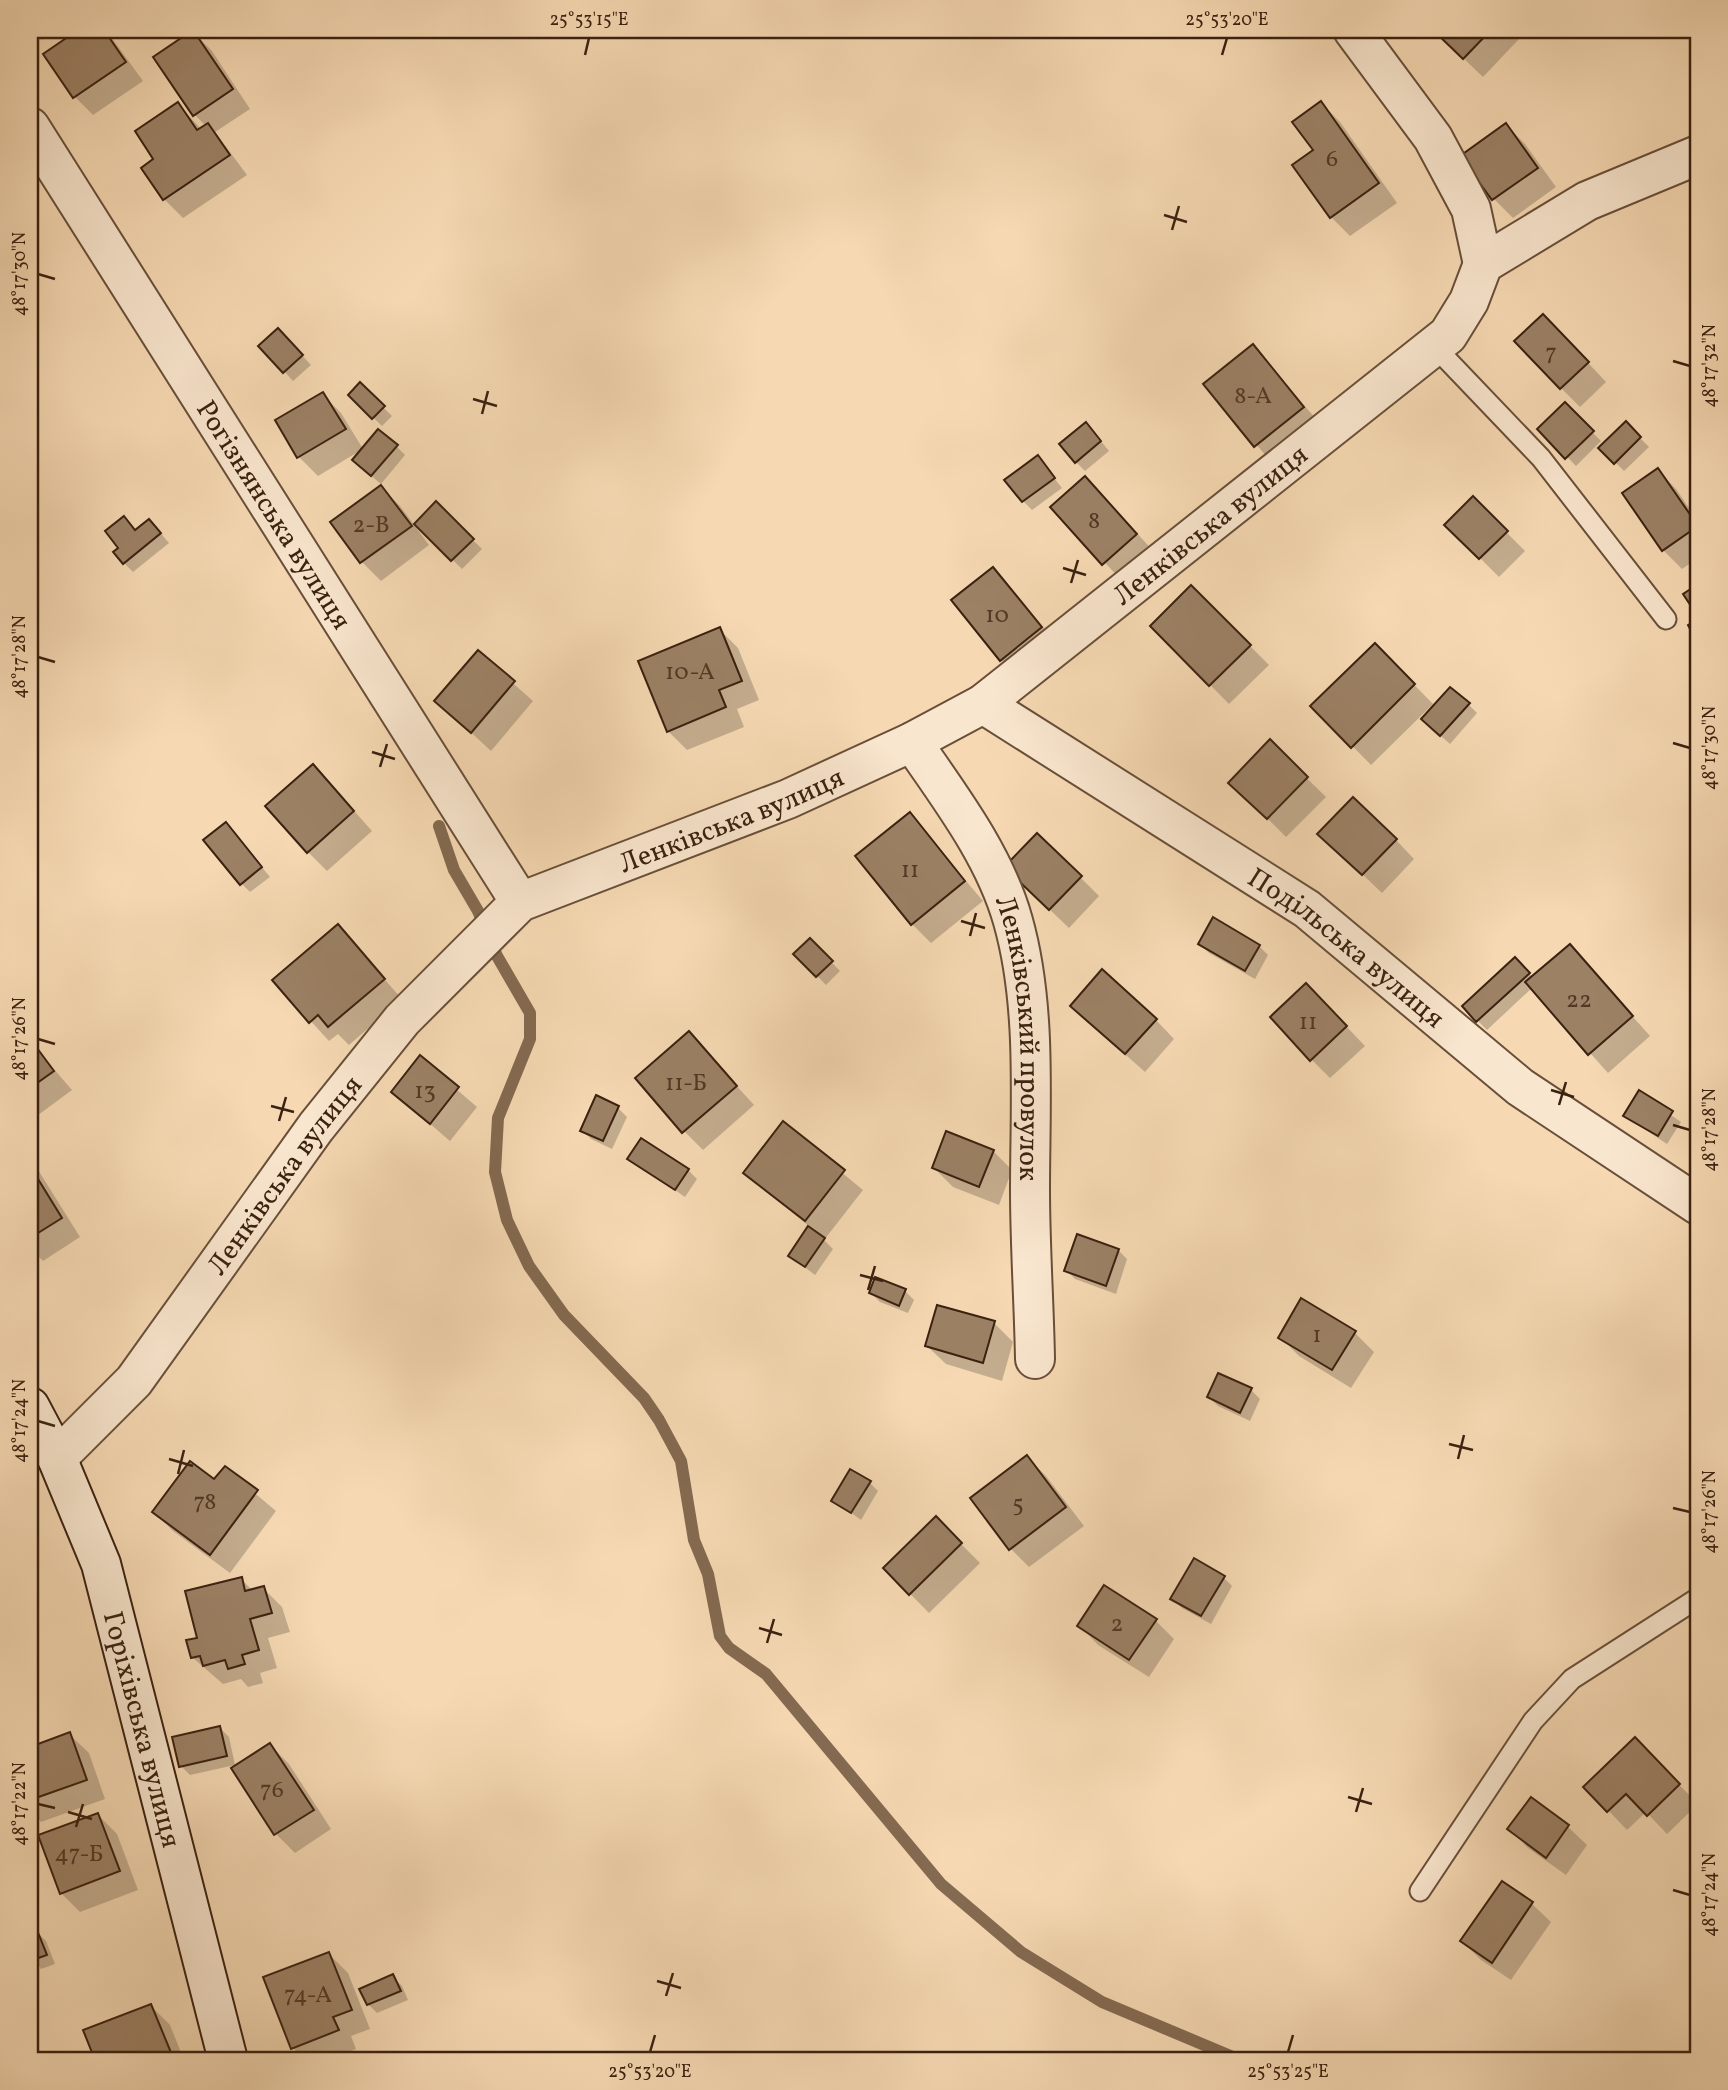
<svg xmlns="http://www.w3.org/2000/svg" width="1728" height="2090" font-family="Vollkorn,serif">
	<rect width="100%" height="100%" fill="#f6d9b3"/>
	<filter id="stains"><feTurbulence type="fractalNoise" baseFrequency=".00286" numOctaves="4"/><feColorMatrix values="0 0 0 0 .2 0 0 0 0 .09 0 0 0 0 .02 0 0 0 .5 -.17"/></filter>
	<radialGradient id="worn" r=".72"><stop offset=".6" stop-color="#630" stop-opacity="0"/><stop offset="1" stop-color="#630" stop-opacity=".3"/></radialGradient>
	<!-- shadow -->
	<g fill="#0003">
		<path d="M32 30H59L42 40Z"/>
		<path d="M81 30H106L143 81 93 115 74 96 45 54Z"/>
		<path d="M1434 30H1512L1520 38 1483 77Z"/>
		<path d="M193 32 212 51 250 109 215 132 247 175 183 218 164 199 156 160 178 104 201 129 206 126 194 114Z"/>
		<path d="M1321 103 1340 122 1397 203 1350 236 1331 217 1316 151Z"/>
		<path d="M1506 125 1525 144 1556 187 1513 218 1494 199Z"/>
		<path d="M1562 335 1606 382 1580 407 1561 388Z"/>
		<path d="M287 339 311 365 293 381 261 346Z"/>
		<path d="M1253 346 1322 426 1274 465 1205 385Z"/>
		<path d="M360 385 392 416 382 426 350 395Z"/>
		<path d="M322 394 341 413 363 449 318 476 299 457Z"/>
		<path d="M1565 405 1601 441 1576 466 1540 429Z"/>
		<path d="M1626 424 1649 447 1624 471 1601 448Z"/>
		<path d="M1095 434 1109 451 1085 471 1076 462Z"/>
		<path d="M396 446 405 455 381 484 363 469Z"/>
		<path d="M1037 457 1062 488 1032 510 1023 501Z"/>
		<path d="M1658 470 1676 489 1698 521V558L1682 569 1663 550Z"/>
		<path d="M381 487 400 506 429 545 381 581 362 562 333 523Z"/>
		<path d="M1104 497 1155 553 1123 582 1053 507Z"/>
		<path d="M1473 499 1525 551 1499 577 1447 525Z"/>
		<path d="M436 504 482 549 462 569 416 524Z"/>
		<path d="M158 530 169 543 133 572 124 563Z"/>
		<path d="M993 569 1060 647 1020 678 1001 660Z"/>
		<path d="M1191 587 1269 665 1229 704 1152 626Z"/>
		<path d="M719 629 738 648 759 700 737 709 744 727 687 750 668 731Z"/>
		<path d="M1375 645 1435 706 1433 704 1371 765 1313 706Z"/>
		<path d="M478 652 533 701 491 751 437 701Z"/>
		<path d="M1468 704 1477 713 1450 744 1432 728Z"/>
		<path d="M1270 742 1326 797 1286 837 1250 801Z"/>
		<path d="M332 786 372 831 327 871 308 852Z"/>
		<path d="M910 815 983 901 931 943 912 924Z"/>
		<path d="M234 833 270 877 250 892 241 883Z"/>
		<path d="M1396 840 1414 859 1382 893 1339 852Z"/>
		<path d="M1080 877 1099 896 1069 928 1025 886Z"/>
		<path d="M338 927 402 999 349 1045 338 1034 329 1041 274 981Z"/>
		<path d="M810 940 840 971 826 985 796 954Z"/>
		<path d="M1200 944 1259 946 1268 955 1255 979 1209 953Z"/>
		<path d="M1570 946 1650 1036 1608 1073 1532 988 1487 1030 1464 1007 1515 959 1533 978Z"/>
		<path d="M1325 1004 1365 1046 1330 1078 1311 1059Z"/>
		<path d="M1156 1020 1174 1039 1145 1072 1091 1024Z"/>
		<path d="M689 1034 754 1105 703 1150 684 1131Z"/>
		<path d="M34 1046 72 1090 30 1121V1049Z"/>
		<path d="M420 1058 477 1107 450 1141 393 1092Z"/>
		<path d="M1639 1093 1681 1122 1667 1144 1625 1116Z"/>
		<path d="M618 1108 627 1117 612 1149 591 1139 582 1130Z"/>
		<path d="M783 1124 863 1190 824 1240 833 1249 815 1275 790 1256 810 1227 745 1172Z"/>
		<path d="M993 1151 1012 1170 999 1205 953 1187 934 1168Z"/>
		<path d="M30 1157 80 1237 43 1261 30 1247Z"/>
		<path d="M629 1158 688 1170 697 1179 685 1197Z"/>
		<path d="M1118 1250 1127 1259 1116 1294 1075 1279 1066 1270Z"/>
		<path d="M905 1291 914 1300 908 1313 880 1302 871 1293Z"/>
		<path d="M1302 1301 1355 1333 1374 1352 1351 1388 1299 1356 1280 1337Z"/>
		<path d="M994 1323 1013 1342 1002 1381 946 1364 927 1346Z"/>
		<path d="M1251 1390 1260 1399 1250 1421 1218 1406 1209 1397Z"/>
		<path d="M1027 1457 1046 1476 1084 1526 1029 1567 1010 1548Z"/>
		<path d="M225 1468 276 1511 230 1573 173 1531 154 1512 215 1482Z"/>
		<path d="M869 1482 878 1491 861 1520 834 1500Z"/>
		<path d="M936 1519 980 1563 929 1613 885 1568Z"/>
		<path d="M1223 1577 1232 1586 1211 1624 1182 1608 1173 1599Z"/>
		<path d="M241 1579 253 1591 263 1588 282 1607 290 1632 268 1638 277 1668 260 1673 263 1683 248 1687 241 1679 223 1684 192 1657 200 1639Z"/>
		<path d="M30 1612 35 1624 30 1626Z"/>
		<path d="M1155 1620 1174 1639 1149 1677 1098 1645 1080 1626Z"/>
		<path d="M220 1728 229 1737 235 1765 190 1775 181 1766Z"/>
		<path d="M70 1735 89 1753 105 1799 41 1822 30 1810V1749Z"/>
		<path d="M1635 1740 1698 1804 1667 1834 1646 1812 1627 1830 1586 1787Z"/>
		<path d="M270 1745 289 1764 331 1829 295 1853 276 1834 233 1769Z"/>
		<path d="M1531 1799 1568 1827 1587 1845 1566 1875 1528 1848 1509 1829Z"/>
		<path d="M98 1815 117 1834 138 1890 80 1912 61 1893Z"/>
		<path d="M1502 1883 1532 1904 1551 1922 1511 1980 1481 1960 1462 1941Z"/>
		<path d="M37 1932 46 1941 55 1964 41 1969 30 1954V1934Z"/>
		<path d="M329 1954 348 1973 370 2029 351 2036 356 2049 329 2060H305L293 2048Z"/>
		<path d="M392 1976 402 1986 408 2000 377 2013 368 2004Z"/>
		<path d="M151 2006 170 2025 184 2060H97L85 2031Z"/>
	</g>
	<g fill="none" stroke-linecap="round" stroke-linejoin="round">
		<!-- stream -->
		<path stroke="#846a51" stroke-width="12" d="M439 826 454 870 478 911 497 956 530 1013V1039L498 1118 495 1172 507 1220 529 1266 564 1315 644 1398 659 1420 681 1461 694 1540 708 1574 720 1636 729 1648 766 1674 941 1884 1021 1952 1102 2002 1240 2060"/>
	</g>
	<!-- building -->
	<g fill="#9c8165" stroke="#3a2110" stroke-width="2">
		<path d="M78 30H104L126 62 73 98 43 54Z"/>
		<path d="M193 30 233 89 193 116 153 57Z"/>
		<path d="M1433 30H1491L1463 59Z"/>
		<path d="M1321 101 1379 183 1330 218 1292 165 1313 150 1292 122Z"/>
		<path d="M178 102 197 130 208 123 230 155 163 200 141 168 153 159 135 131Z"/>
		<path d="M1506 123 1538 168 1492 200 1460 156Z"/>
		<path d="M1543 314 1589 362 1560 389 1514 341Z"/>
		<path d="M278 328 303 355 283 373 258 346Z"/>
		<path d="M1253 344 1304 407 1254 447 1203 384Z"/>
		<path d="M360 382 385 406 372 419 348 395Z"/>
		<path d="M323 392 346 429 297 458 275 420Z"/>
		<path d="M1565 402 1594 431 1565 459 1537 429Z"/>
		<path d="M1626 421 1641 437 1614 464 1598 448Z"/>
		<path d="M1086 422 1101 441 1075 463 1059 444Z"/>
		<path d="M378 429 398 445 371 476 352 460Z"/>
		<path d="M1038 455 1055 478 1022 502 1004 480Z"/>
		<path d="M1658 468 1698 526 1662 551 1622 493Z"/>
		<path d="M1085 476 1137 534 1102 565 1050 507Z"/>
		<path d="M381 485 412 526 360 563 330 522Z"/>
		<path d="M1473 496 1508 531 1479 559 1444 525Z"/>
		<path d="M436 501 474 539 451 561 414 524Z"/>
		<path d="M124 516 135 530 149 519 161 533 123 564 113 552 118 548 105 531Z"/>
		<path d="M993 567 1042 627 1000 661 951 600Z"/>
		<path d="M1698 584V610L1695 612 1683 594Z"/>
		<path d="M1191 585 1251 645 1209 686 1150 626Z"/>
		<path d="M1698 619V644L1688 625Z"/>
		<path d="M720 627 742 681 719 690 726 707 667 732 638 661Z"/>
		<path d="M1375 643 1415 684 1351 748 1310 706Z"/>
		<path d="M478 650 515 681 471 733 434 701Z"/>
		<path d="M1698 676V694L1691 681Z"/>
		<path d="M1450 687 1470 703 1440 736 1421 719Z"/>
		<path d="M1270 739 1308 777 1267 819 1228 783Z"/>
		<path d="M313 764 354 811 307 853 265 806Z"/>
		<path d="M1353 797 1397 839 1362 875 1317 834Z"/>
		<path d="M910 812 965 881 911 925 855 856Z"/>
		<path d="M226 822 262 867 240 885 203 840Z"/>
		<path d="M1037 833 1082 876 1049 910 1004 867Z"/>
		<path d="M1213 917 1260 945 1245 971 1198 944Z"/>
		<path d="M338 924 385 979 328 1027 318 1015 309 1023 272 980Z"/>
		<path d="M810 938 833 961 816 977 793 954Z"/>
		<path d="M1570 944 1633 1016 1588 1055 1525 982Z"/>
		<path d="M1515 957 1530 973 1476 1022 1462 1006Z"/>
		<path d="M1102 969 1157 1019 1125 1054 1070 1006Z"/>
		<path d="M1306 983 1347 1026 1310 1061 1270 1017Z"/>
		<path d="M689 1031 737 1086 682 1133 635 1078Z"/>
		<path d="M34 1044 54 1071 30 1088V1047Z"/>
		<path d="M420 1055 459 1087 430 1124 391 1092Z"/>
		<path d="M1639 1090 1673 1111 1658 1136 1623 1116Z"/>
		<path d="M596 1095 619 1106 603 1141 580 1131Z"/>
		<path d="M783 1121 845 1170 805 1221 743 1173Z"/>
		<path d="M946 1131 994 1150 979 1187 932 1168Z"/>
		<path d="M641 1138 689 1169 675 1190 627 1159Z"/>
		<path d="M30 1166 62 1218 30 1238Z"/>
		<path d="M808 1226 825 1238 805 1267 788 1256Z"/>
		<path d="M1077 1234 1119 1249 1106 1286 1064 1271Z"/>
		<path d="M875 1277 906 1289 899 1306 869 1293Z"/>
		<path d="M1301 1298 1356 1331 1332 1370 1278 1338Z"/>
		<path d="M937 1305 995 1321 983 1363 925 1346Z"/>
		<path d="M1218 1373 1252 1388 1240 1413 1207 1397Z"/>
		<path d="M1027 1455 1066 1507 1009 1550 970 1498Z"/>
		<path d="M190 1461 214 1479 225 1466 258 1490 210 1555 152 1512Z"/>
		<path d="M850 1469 871 1481 851 1513 831 1501Z"/>
		<path d="M936 1516 962 1543 909 1595 883 1568Z"/>
		<path d="M1194 1558 1225 1576 1201 1616 1170 1599Z"/>
		<path d="M242 1577 245 1591 264 1586 272 1613 250 1619 259 1650 242 1655 245 1664 228 1669 225 1660 203 1666 200 1656 191 1658 186 1640 197 1638 185 1591Z"/>
		<path d="M1104 1585 1157 1619 1129 1660 1077 1626Z"/>
		<path d="M220 1726 227 1756 179 1767 172 1737Z"/>
		<path d="M70 1732 87 1780 30 1800V1747Z"/>
		<path d="M1635 1737 1680 1784 1647 1816 1626 1794 1607 1812 1583 1787Z"/>
		<path d="M270 1743 314 1810 274 1835 231 1768Z"/>
		<path d="M1531 1797 1569 1825 1546 1858 1507 1829Z"/>
		<path d="M98 1813 120 1871 60 1894 38 1835Z"/>
		<path d="M1502 1881 1533 1902 1492 1963 1460 1941Z"/>
		<path d="M37 1930 47 1955 30 1961V1932Z"/>
		<path d="M329 1952 352 2010 333 2017 339 2030 291 2049 263 1977Z"/>
		<path d="M393 1974 401 1991 367 2005 359 1989Z"/>
		<path d="M151 2004 172 2055 159 2060H95L83 2030Z"/>
	</g>
	<g fill="none" stroke-linecap="round" stroke-linejoin="round">
		<defs>
			<g id="lane">
				<path d="M1434 346 1541 458 1666 619"/>
				<path d="M1420 1891 1533 1721 1572 1679 1698 1598"/>
			</g>
			<g id="street">
				<path d="M1353 30 1433 138 1471 209 1483 264"/>
				<path id="s1" d="M30 127 520 902"/>
				<path id="s2" d="M983 704 1307 909 1520 1087 1698 1205"/>
				<path id="s3" d="M912 742C950 797 995 856 1013 921 1037 1006 1030 1102 1030 1190 1030 1246 1034 1303 1035 1359"/>
				<path id="s4" d="M57 1458 134 1381 316 1127 402 1020 520 902 788 799 912 742 983 704 1448 335 1469 301 1483 264 1587 201 1698 155"/>
			</g>
			<g id="secondary">
				<path id="s5" d="M30 1407 57 1458 101 1564 228 2060"/>
			</g>
		</defs>
		<!-- lane casing -->
		<use href="#lane" stroke="#694f39" stroke-width="23"/>
		<!-- street casing -->
		<use href="#street" stroke="#694f39" stroke-width="42"/>
		<!-- secondary casing -->
		<use href="#secondary" stroke="#3a2110" stroke-width="42"/>
		<!-- lane -->
		<use href="#lane" stroke="#f9e6ce" stroke-width="19"/>
		<!-- street -->
		<use href="#street" stroke="#f9e6ce" stroke-width="38"/>
		<!-- secondary -->
		<use href="#secondary" stroke="#f9e6ce" stroke-width="38"/>
	</g>
	<!-- ticks -->
	<path fill="none" stroke="#3a2110" stroke-width="2.5" d="M585 55 589 38M1222 55 1227 38M1164 215 1187 222M1172 230 1179 206M38 274 55 279M1673 361 1690 366M473 399 497 406M482 414 488 391M1063 568 1086 575M1071 583 1078 560M38 657 55 662M1673 743 1690 748M372 752 395 759M380 767 387 744M961 921 985 928M970 936 976 913M38 1039 55 1044M1551 1090 1574 1097M1559 1105 1566 1082M271 1106 294 1112M279 1121 286 1097M1673 1125 1690 1130M860 1275 883 1281M868 1290 875 1266M38 1421 55 1426M1449 1444 1473 1450M169 1459 193 1466M1458 1459 1464 1435M178 1474 184 1450M1673 1508 1690 1512M759 1628 782 1635M767 1643 774 1619M1348 1797 1372 1804M38 1804 55 1808M68 1812 92 1819M1356 1812 1363 1788M76 1827 83 1804M1673 1890 1690 1895M657 1981 681 1988M666 1996 673 1973M650 2052 655 2035M1288 2052 1293 2035"/>
	<g text-anchor="middle" stroke-width="7" stroke-linejoin="round" paint-order="stroke">
		<!-- number labels -->
		<g font-size="24" fill="#523925">
			<text x="1332" y="166">6</text>
			<text x="1551" y="360">7</text>
			<text x="1253" y="403">8-А</text>
			<text x="1094" y="528">8</text>
			<text x="371" y="532">2-В</text>
			<text x="997" y="622">10</text>
			<text x="690" y="679">10-А</text>
			<text x="910" y="877">11</text>
			<text x="1579" y="1007">22</text>
			<text x="1308" y="1029">11</text>
			<text x="686" y="1090">11-Б</text>
			<text x="425" y="1098">13</text>
			<text x="1317" y="1342">1</text>
			<text x="205" y="1509">78</text>
			<text x="1018" y="1511">5</text>
			<text x="1117" y="1631">2</text>
			<text x="272" y="1797">76</text>
			<text x="79" y="1861">47-Б</text>
			<text x="308" y="2002">74-А</text>
		</g>
		<!-- street labels -->
		<g font-size="28" fill="#3a2110" stroke="#f9e6ce">
			<text dy="10" stroke="none"><textPath href="#s1" startOffset="458">Рогізнянська вулиця</textPath></text>
			<text dy="10" stroke="none"><textPath href="#s4" startOffset="1519">Ленківська вулиця</textPath></text>
			<text dy="10" stroke="none"><textPath href="#s4" startOffset="952">Ленківська вулиця</textPath></text>
			<text dy="10" stroke="none"><textPath href="#s2" startOffset="438">Подільська вулиця</textPath></text>
			<text dy="10" stroke="none"><textPath href="#s3" startOffset="324">Ленківський провулок</textPath></text>
			<text dy="10" stroke="none"><textPath href="#s4" startOffset="364">Ленківська вулиця</textPath></text>
			<text dy="10" stroke="none"><textPath href="#s5" startOffset="343">Горіхівська вулиця</textPath></text>
		</g>
	</g>
	<!-- margin -->
	<rect width="1728" height="2090" fill="none" stroke="#f6d9b3" stroke-width="77"/>
	<rect x="38" y="38" width="1652" height="2014" fill="none" stroke="#3a2110" stroke-width="2.5"/>
	<g font-size="18" text-anchor="middle" fill="#3a2110">
		<text x="589" y="25">25°53'15"E</text>
		<text x="1227" y="25">25°53'20"E</text>
		<text transform="translate(19 274) rotate(-90)" y="6">48°17'30"N</text>
		<text transform="translate(1709 366) rotate(-90)" y="6">48°17'32"N</text>
		<text transform="translate(19 657) rotate(-90)" y="6">48°17'28"N</text>
		<text transform="translate(1709 748) rotate(-90)" y="6">48°17'30"N</text>
		<text transform="translate(19 1039) rotate(-90)" y="6">48°17'26"N</text>
		<text transform="translate(1709 1130) rotate(-90)" y="6">48°17'28"N</text>
		<text transform="translate(19 1421) rotate(-90)" y="6">48°17'24"N</text>
		<text transform="translate(1709 1512) rotate(-90)" y="6">48°17'26"N</text>
		<text transform="translate(19 1804) rotate(-90)" y="6">48°17'22"N</text>
		<text transform="translate(1709 1895) rotate(-90)" y="6">48°17'24"N</text>
		<text x="650" y="2077">25°53'20"E</text>
		<text x="1288" y="2077">25°53'25"E</text>
	</g>
	<rect width="100%" height="100%" filter="url(#stains)"/>
	<rect width="100%" height="100%" fill="url(#worn)"/>
</svg>
